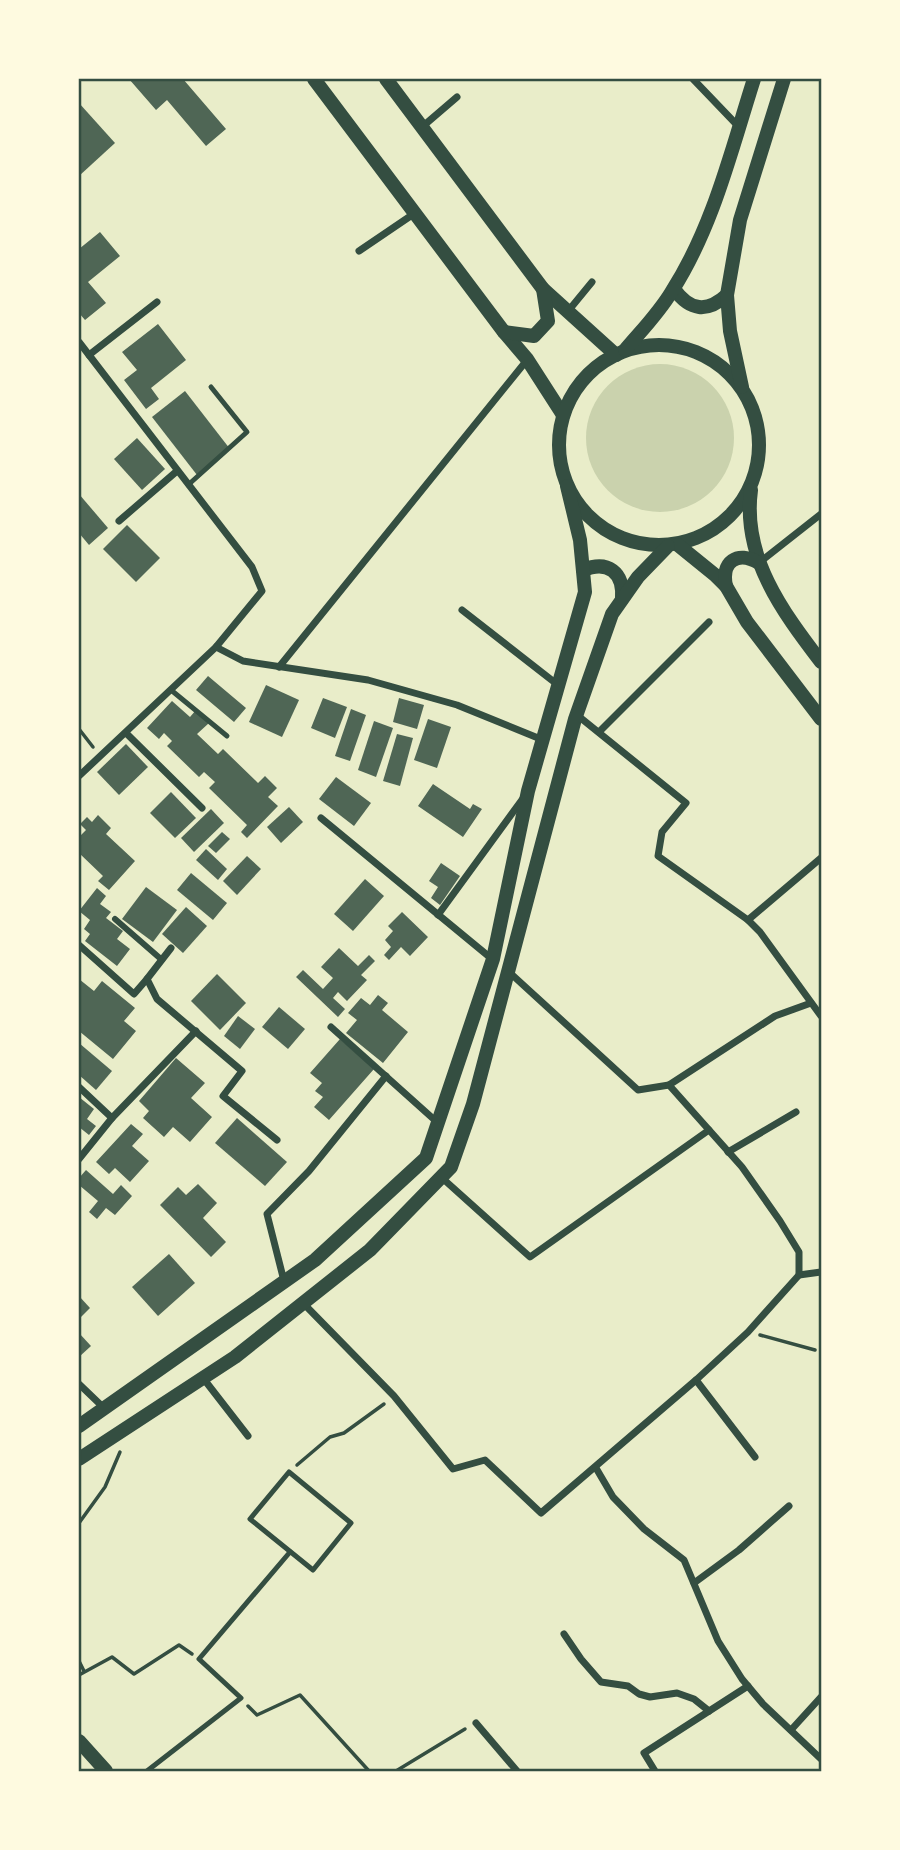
<svg xmlns="http://www.w3.org/2000/svg" width="900" height="1850" font-family="Arial,sans-serif">
	<rect width="100%" height="100%" fill="#e9edc9"/>
	<!-- green -->
	<circle fill="#cad2ad" cx="660" cy="438" r="74"/>
	<!-- building -->
	<g fill="#4f6655">
		<path d="M129 79H183L226 129 206 146 167 100 156 110Z"/>
		<path d="M79 103 115 143 79 176Z"/>
		<path d="M100 232 120 256 88 282 106 303 85 320 79 313V249Z"/>
		<path d="M158 324 186 360 151 388 159 399 146 409 124 380 137 370 122 352Z"/>
		<path d="M185 391 230 449 197 475 152 417Z"/>
		<path d="M137 438 165 469 142 490 114 459Z"/>
		<path d="M79 494 108 528 89 545 79 533Z"/>
		<path d="M127 525 160 558 136 582 103 549Z"/>
		<path d="M208 676 246 708 234 722 196 690Z"/>
		<path d="M266 685 299 700 282 737 249 722Z"/>
		<path d="M323 698 347 707 335 738 311 728Z"/>
		<path d="M399 698 424 705 417 729 393 722Z"/>
		<path d="M172 701 190 717 196 710 209 723 197 734 218 754 223 749 258 783 265 776 277 788 268 797 278 806 247 838 241 832 247 825 209 788 215 782 204 772 199 777 167 746 172 741 164 733 159 739 147 728Z"/>
		<path d="M351 709 366 715 350 761 335 756Z"/>
		<path d="M428 719 451 727 437 768 414 760Z"/>
		<path d="M374 721 393 728 376 777 358 770Z"/>
		<path d="M397 734 413 738 400 786 383 781Z"/>
		<path d="M126 744 148 767 119 795 97 772Z"/>
		<path d="M336 777 371 803 354 826 319 799Z"/>
		<path d="M433 784 470 809 473 804 482 809 463 837 418 806Z"/>
		<path d="M171 792 196 818 175 838 150 813Z"/>
		<path d="M289 807 303 822 281 843 267 827Z"/>
		<path d="M211 809 224 823 194 852 181 838Z"/>
		<path d="M98 815 111 828 106 834 135 861 109 890 98 881 103 876 79 853V837L86 830 80 824 87 817 92 822Z"/>
		<path d="M222 832 230 839 216 853 208 846Z"/>
		<path d="M206 849 227 869 218 880 196 860Z"/>
		<path d="M247 856 261 869 237 895 223 881Z"/>
		<path d="M441 863 460 876 440 905 431 898 438 887 429 881Z"/>
		<path d="M191 873 227 903 213 920 177 890Z"/>
		<path d="M365 879 384 896 353 931 334 914Z"/>
		<path d="M146 887 177 910 153 942 122 919Z"/>
		<path d="M97 888 106 896 100 904 111 912 106 918 123 931 117 939 130 949 117 966 85 941 90 934 84 929 90 920 79 911Z"/>
		<path d="M186 907 207 926 183 953 162 934Z"/>
		<path d="M402 912 428 937 410 956 401 947 389 960 384 955 391 947 385 940 393 931 388 926Z"/>
		<path d="M339 948 358 966 369 955 375 961 361 975 367 980 347 1001 338 992 333 998 345 1009 338 1017 296 977 303 970 323 989 333 978 321 967Z"/>
		<path d="M217 974 246 1003 220 1030 191 1001Z"/>
		<path d="M79 979 94 991 102 981 135 1008 124 1021 136 1031 113 1059 79 1031Z"/>
		<path d="M378 995 388 1003 382 1010 408 1032 383 1063 346 1033 357 1020 348 1013 361 998 370 1005Z"/>
		<path d="M279 1007 305 1029 288 1049 262 1027Z"/>
		<path d="M238 1016 255 1029 240 1049 224 1036Z"/>
		<path d="M340 1039 374 1069 329 1120 314 1107 323 1097 315 1091 322 1083 310 1073Z"/>
		<path d="M79 1043 112 1071 96 1090 79 1075Z"/>
		<path d="M176 1058 205 1083 191 1098 212 1117 190 1142 173 1127 164 1137 143 1118 149 1111 139 1101Z"/>
		<path d="M79 1097 94 1109 87 1119 96 1126 89 1135 79 1127Z"/>
		<path d="M237 1118 287 1162 265 1186 215 1143Z"/>
		<path d="M131 1124 143 1134 132 1146 149 1161 130 1182 115 1168 109 1174 96 1162Z"/>
		<path d="M86 1170 113 1194 121 1185 132 1196 115 1215 106 1208 97 1219 89 1212 98 1201 79 1185V1178Z"/>
		<path d="M198 1184 217 1203 203 1218 226 1242 211 1257 160 1205 178 1187 186 1195Z"/>
		<path d="M169 1254 195 1283 158 1316 132 1287Z"/>
		<path d="M79 1296 90 1308 79 1319Z"/>
		<path d="M79 1333 91 1346 79 1357Z"/>
	</g>
	<g fill="none" stroke-linecap="round" stroke-linejoin="round">
		<!-- path -->
		<g stroke="#344e41" stroke-width="3.5">
			<path d="M79 729 93 747"/>
			<path d="M760 1335 815 1350"/>
			<path d="M297 1465 330 1437 344 1433 384 1404"/>
			<path d="M79 1523 105 1487 120 1452"/>
			<path d="M79 1661 84 1671"/>
			<path d="M79 1675 112 1657 134 1674 179 1645 192 1654"/>
			<path d="M248 1706 257 1715 300 1695 369 1771"/>
			<path d="M396 1771 465 1729"/>
		</g>
		<!-- service -->
		<g stroke="#344e41" stroke-width="5">
			<path d="M188 485 247 432 211 387"/>
			<path d="M171 690 227 736"/>
			<path d="M289 1472 351 1523 313 1570 250 1519Z"/>
			<path d="M147 1771 241 1698 199 1659 290 1552"/>
		</g>
		<!-- pedestrian -->
		<path stroke="#344e41" stroke-width="6" d="M115 919 162 960"/>
		<!-- minor -->
		<g stroke="#344e41" stroke-width="7">
			<path d="M693 79 738 126"/>
			<path d="M422 127 457 97"/>
			<path d="M359 251 415 213"/>
			<path d="M569 310 592 282"/>
			<path d="M79 342 252 567 262 591 216 647 79 776"/>
			<path d="M89 355 157 302"/>
			<path d="M119 521 177 471"/>
			<path d="M760 562 821 514"/>
			<path d="M462 610 558 685"/>
			<path d="M216 647 243 661 368 680 457 705 543 740"/>
			<path d="M279 667 527 360"/>
			<path d="M577 715 686 803 662 832 658 856 748 920 760 932 821 1016"/>
			<path d="M599 732 709 622"/>
			<path d="M126 733 202 808"/>
			<path d="M321 818 492 959"/>
			<path d="M438 915 524 797"/>
			<path d="M748 920 821 858"/>
			<path d="M79 945 134 994 147 979"/>
			<path d="M171 948 147 979 157 999 242 1071 223 1096 277 1140"/>
			<path d="M509 972 638 1090 669 1085"/>
			<path d="M811 1003 775 1016 669 1085 742 1167 780 1221 799 1252V1275L821 1272"/>
			<path d="M331 1027 438 1123"/>
			<path d="M79 1087 112 1118"/>
			<path d="M728 1152 796 1112"/>
			<path d="M79 1159 112 1118 196 1031"/>
			<path d="M441 1177 530 1257 709 1130"/>
			<path d="M284 1281 267 1214 309 1171 386 1076"/>
			<path d="M303 1303 394 1396 453 1469 485 1460 541 1513 696 1380 755 1457"/>
			<path d="M203 1378 248 1436"/>
			<path d="M696 1380 748 1332 799 1275"/>
			<path d="M79 1384 104 1408"/>
			<path d="M596 1468 613 1497 644 1529 684 1560 718 1641 742 1679 763 1704 821 1759"/>
			<path d="M694 1583 739 1550 789 1506"/>
			<path d="M564 1634 581 1659 601 1682 628 1686 639 1694 650 1697 677 1693 694 1699 709 1711"/>
			<path d="M476 1723 517 1771"/>
			<path d="M791 1730 821 1697"/>
			<path d="M655 1771 644 1753 748 1686"/>
		</g>
		<!-- secondary -->
		<g stroke="#344e41" stroke-width="14">
			<path d="M314 79 504 332 527 359 563 415"/>
			<path d="M386 79 543 289 616 355"/>
			<path d="M674 289C690 311 707 313 727 295"/>
			<path d="M504 332 534 336 548 321 543 289"/>
			<circle cx="659" cy="445" r="100"/>
			<path d="M625 350C641 331 659 313 672 291 713 227 731 151 754 79"/>
			<path d="M742 387 730 331 727 295 740 220 784 79"/>
			<path d="M751 490C742 557 782 611 821 662"/>
			<path d="M678 545 715 575 726 586 747 622 821 719"/>
			<path d="M583 570C608 560 624 572 622 599"/>
			<path d="M726 586C721 562 737 550 759 563"/>
			<path d="M79 1426 315 1260 426 1158 493 959 528 791 585 592 580 540 567 486"/>
			<path d="M79 1459 235 1357 370 1250 451 1167 473 1104 575 719 612 614 638 577 668 546"/>
			<path d="M79 1741 106 1771"/>
		</g>
	</g>
	<!-- border -->
	<rect width="900" height="1850" fill="none" stroke="#fefae0" stroke-width="161"/>
	<rect x="80" y="80" width="740" height="1690" fill="none" stroke="#344e41" stroke-width="2.5"/>
</svg>
